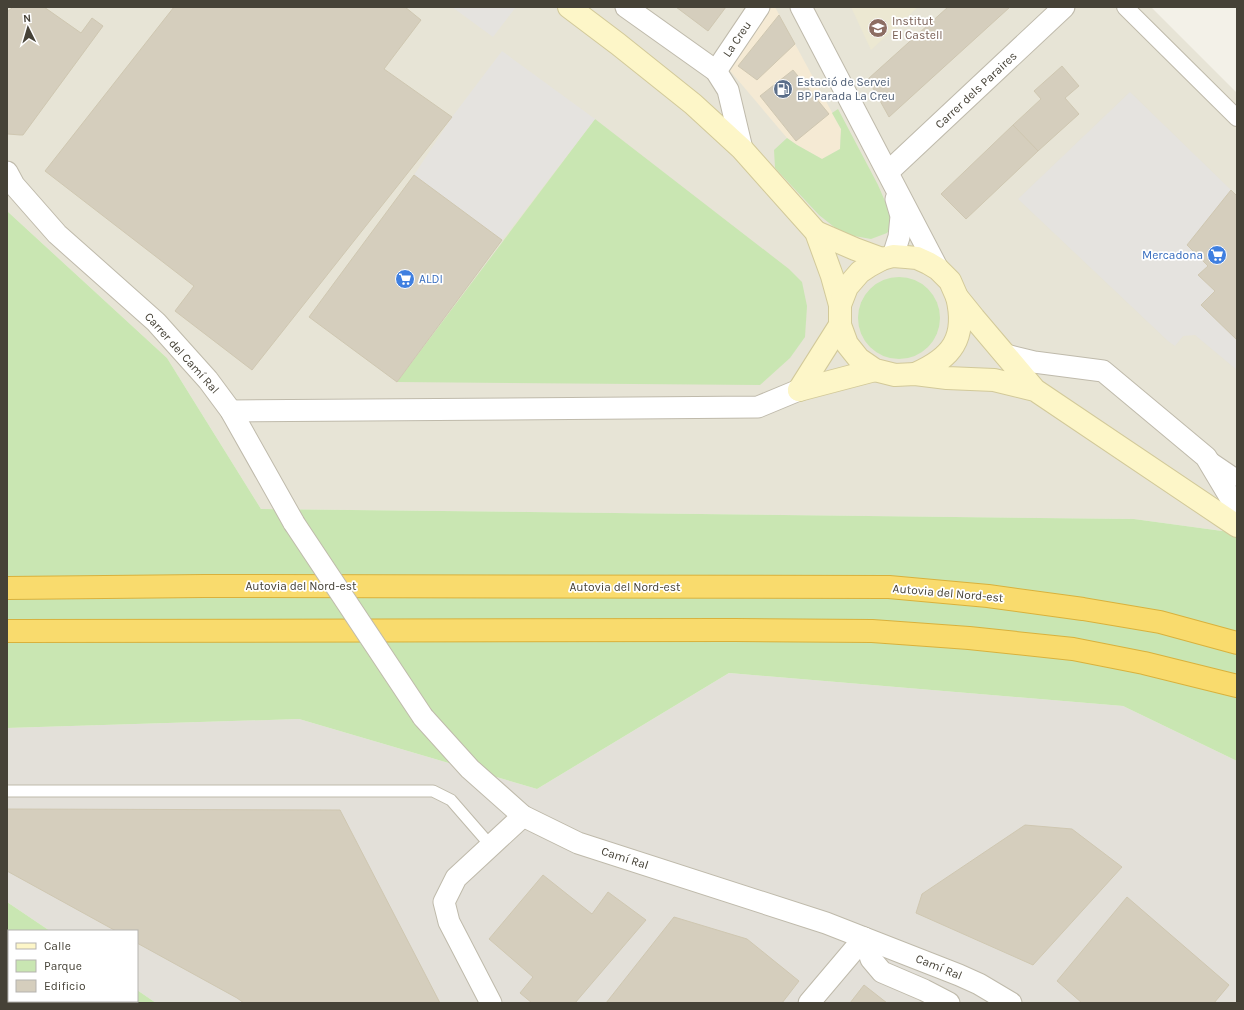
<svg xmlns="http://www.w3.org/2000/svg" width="1244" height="1010" font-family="Karla,sans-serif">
	<rect width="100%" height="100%" fill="#f3f1e8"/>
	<!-- residential -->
	<path fill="#e7e4d6" d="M7 7H1151L1237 93V533L1134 519 261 509 167 358 7 211Z"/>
	<!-- commercial -->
	<path fill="#f5ead4" d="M769 7H775L841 129 840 149 822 159 797 145 787 138 726 66Z"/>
	<!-- industrial -->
	<path fill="#e3e0d9" d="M729 673 1123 706 1237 761V1003H156L137 990V931H50L7 902V728L299 719 537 789Z"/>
	<!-- education -->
	<path fill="#ece8d2" d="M851 7H918L871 50Z"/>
	<!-- green -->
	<g fill="#c9e6b2">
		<path d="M838 109 878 185 894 222 887 233 871 239 843 234 819 215 775 168 774 150 787 138 797 145 822 159 840 149 841 129 832 113Z"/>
		<path d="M595 119 789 269 802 282 807 306 805 337 790 358 760 385 397 382Z"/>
		<path d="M7 211 167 358 261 509 1134 519 1237 533V761L1123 706 729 673 537 789 299 719 7 728Z"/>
		<circle cx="899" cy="318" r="41"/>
		<path d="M7 902 50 931H9V1001H137V990L156 1003H7Z"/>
	</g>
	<!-- parking -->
	<g fill="#e5e3df">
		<path d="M452 7H516L493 37Z"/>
		<path d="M502 51 595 119 502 240 414 175 452 117Z"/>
		<path d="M1130 92 1231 190 1187 245 1208 266 1199 275 1215 291 1201 305 1237 340V370L1195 335 1183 336 1175 346 1168 341 1018 199Z"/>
	</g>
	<!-- building -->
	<g fill="#d5cebd" stroke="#cfc7b1">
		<path d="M13 7H44L81 33 92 18 103 26 23 135H20L8 134 7 133V12Z"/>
		<path d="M174 7H405L421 20 384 69 452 117 252 370 175 311 194 286 45 171Z"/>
		<path d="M676 7H726L708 31Z"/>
		<path d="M948 7H1010L889 117 868 79Z"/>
		<path d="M779 15 795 44 757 80 738 66Z"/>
		<path d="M1062 66 1079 86 1065 98 1079 114 1038 151 1013 125 1041 99 1034 91Z"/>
		<path d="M793 70 829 114 796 141 760 96Z"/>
		<path d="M1013 125 1038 151 966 219 941 194Z"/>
		<path d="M414 175 502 240 397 382 309 317Z"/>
		<path d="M1231 190 1237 196V340L1201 305 1215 291 1198 275 1208 266 1187 245Z"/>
		<path d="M7 809 340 810 440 1003H244L237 998 137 943V931H116L7 871Z"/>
		<path d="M1025 825 1072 829 1122 867 1033 965 916 913 922 894Z"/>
		<path d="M543 875 592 914 608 892 646 920 575 1003H532L520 993 533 977 489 939Z"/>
		<path d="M1127 897 1229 985 1214 1003H1082L1057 981Z"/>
		<path d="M674 917 747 939 799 981 782 1003H606Z"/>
		<path d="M864 985 887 1003H850Z"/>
	</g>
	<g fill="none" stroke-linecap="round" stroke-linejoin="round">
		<defs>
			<path id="service" d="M7 791H433L451 800 491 846"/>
			<g id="pedestrian">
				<path d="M1125 7 1237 118"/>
				<path d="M1209 459 1237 478"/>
			</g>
			<g id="minor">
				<path d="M626 7 716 71 728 90 742 149"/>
				<path d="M801 7 938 269"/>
				<path d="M716 71 759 7"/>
				<path d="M7 172 14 185 57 234 156 322 208 380 231 411 294 523"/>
				<path d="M888 172 1064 7"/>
				<path d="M893 256 899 237 901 216 896 199"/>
				<path d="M1006 355 1034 362 1103 371 1206 457 1237 509"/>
				<path d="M231 411 758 407 799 390"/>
				<path d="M423 717 470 769 523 816 578 843 826 923 959 975 979 984 1011 1003"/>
				<path d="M864 938 871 959 882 972 924 990 949 1003"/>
				<path d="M491 1003 449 922 444 902 456 878 523 816"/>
				<path d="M809 1003 864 938"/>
			</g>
			<g id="secondary">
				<path d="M569 7 618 44 693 104 742 149 816 232 832 276 840 305"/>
				<path d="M816 232 855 249 882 259"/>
				<path d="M915 374C952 358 967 338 957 297"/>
				<path d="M799 390 875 370"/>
				<path d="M799 390 840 325"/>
				<path d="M1035 390 994 380 947 378 915 374 895 375 875 370 859 359 847 344 840 325V305L847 287 860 272 869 266 882 259 893 256 906 257 917 258 928 263 938 269 950 281 957 297 974 318 1035 390 1237 526"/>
			</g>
			<g id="motorway">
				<path d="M7 588 204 586 889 587 988 596 1083 609 1160 622 1237 643"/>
				<path d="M7 631 734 630 872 631 969 638 1073 649 1144 663 1237 686"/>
			</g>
		</defs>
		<!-- service casing -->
		<use href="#service" stroke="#bfbaab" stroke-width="13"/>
		<!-- pedestrian casing -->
		<use href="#pedestrian" stroke="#bfbaab" stroke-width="18"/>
		<!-- minor casing -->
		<use href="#minor" stroke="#bfbaab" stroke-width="23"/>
		<!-- secondary casing -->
		<use href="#secondary" stroke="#d2c999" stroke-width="24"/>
		<!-- motorway casing -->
		<use href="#motorway" stroke="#d9b13c" stroke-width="24"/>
		<!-- service -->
		<use href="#service" stroke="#fff" stroke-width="11"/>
		<!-- pedestrian -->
		<use href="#pedestrian" stroke="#fff" stroke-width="16"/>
		<!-- minor -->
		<use href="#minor" stroke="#fff" stroke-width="21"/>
		<!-- secondary -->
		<use href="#secondary" stroke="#fdf6c8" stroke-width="22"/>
		<!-- motorway -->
		<use href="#motorway" stroke="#f9db6d" stroke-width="22"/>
		<defs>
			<path id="minor-bridge" d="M294 523 423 717"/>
		</defs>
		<!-- minor-bridge casing -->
		<use href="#minor-bridge" stroke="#bfbaab" stroke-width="23" stroke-linecap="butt"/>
		<!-- minor-bridge -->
		<use href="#minor-bridge" stroke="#fff" stroke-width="21"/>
	</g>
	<!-- icons -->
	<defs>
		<symbol id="school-disc" viewBox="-11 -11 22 22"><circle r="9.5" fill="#8d6e63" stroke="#fff"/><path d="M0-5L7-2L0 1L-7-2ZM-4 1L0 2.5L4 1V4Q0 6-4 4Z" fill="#fff"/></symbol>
		<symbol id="fuel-disc" viewBox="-11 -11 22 22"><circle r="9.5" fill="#5c6f8a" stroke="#fff"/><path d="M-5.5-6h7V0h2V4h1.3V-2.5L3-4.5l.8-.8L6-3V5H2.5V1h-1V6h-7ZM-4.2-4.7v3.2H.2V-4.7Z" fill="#fff"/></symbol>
		<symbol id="supermarket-disc" viewBox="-11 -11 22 22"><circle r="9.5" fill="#3f7fe0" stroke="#fff"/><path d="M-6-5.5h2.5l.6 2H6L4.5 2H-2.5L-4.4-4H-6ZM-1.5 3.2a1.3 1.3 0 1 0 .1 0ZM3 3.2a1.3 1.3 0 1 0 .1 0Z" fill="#fff"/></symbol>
	</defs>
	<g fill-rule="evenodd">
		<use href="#school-disc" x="867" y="17" width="22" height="22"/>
		<use href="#fuel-disc" x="772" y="78" width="22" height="22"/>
		<use href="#supermarket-disc" x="1206" y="244" width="22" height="22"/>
		<use href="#supermarket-disc" x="394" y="268" width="22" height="22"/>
	</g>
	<g text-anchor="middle" stroke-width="3.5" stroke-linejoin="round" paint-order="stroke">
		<!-- education labels -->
		<g font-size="12" fill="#785e54" stroke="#fff" text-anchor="start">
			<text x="892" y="25">Institut<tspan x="892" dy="14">El Castell</tspan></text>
		</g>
		<!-- street labels -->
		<g font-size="12" fill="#464237" stroke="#fff">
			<text transform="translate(737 39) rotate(-56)" y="4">La Creu</text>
			<text transform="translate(976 90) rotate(-43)" y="4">Carrer dels Paraires</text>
			<text transform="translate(182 353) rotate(48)" y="4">Carrer del Camí Ral</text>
			<text x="301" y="590">Autovia del Nord-est</text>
			<text x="625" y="591">Autovia del Nord-est</text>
			<text transform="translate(948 593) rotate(5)" y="4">Autovia del Nord-est</text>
			<text transform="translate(625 858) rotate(18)" y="4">Camí Ral</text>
			<text transform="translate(939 967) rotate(22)" y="4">Camí Ral</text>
		</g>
		<!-- service labels -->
		<g font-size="12" fill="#4e5e75" stroke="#fff" text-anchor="start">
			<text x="797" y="86">Estació de Servei<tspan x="797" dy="14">BP Parada La Creu</tspan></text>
		</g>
		<!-- shop labels -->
		<g font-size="12" fill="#366cbe" stroke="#fff" text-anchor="end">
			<text x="1203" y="259">Mercadona</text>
			<text x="419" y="283" text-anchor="start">ALDI</text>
		</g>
	</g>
	<!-- border -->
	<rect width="1244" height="1010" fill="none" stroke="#464237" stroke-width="16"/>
	<!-- legend -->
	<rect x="8" y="930" width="130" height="72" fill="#ffffff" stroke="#b5b3af"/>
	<rect x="16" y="943" width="20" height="6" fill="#fdf6c8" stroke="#b5b3af"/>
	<text x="44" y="950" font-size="12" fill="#464237">Calle</text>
	<rect x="16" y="960" width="20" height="12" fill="#c9e6b2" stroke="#b5b3af"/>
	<text x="44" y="970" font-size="12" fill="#464237">Parque</text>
	<rect x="16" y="980" width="20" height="12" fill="#d5cebd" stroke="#b5b3af"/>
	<text x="44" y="990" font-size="12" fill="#464237">Edificio</text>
	<!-- north arrow -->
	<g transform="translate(28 28) rotate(355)" stroke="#ffffff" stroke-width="3" paint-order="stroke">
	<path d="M0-3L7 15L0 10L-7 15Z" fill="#464237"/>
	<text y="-6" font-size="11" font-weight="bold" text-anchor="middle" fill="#464237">N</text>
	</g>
</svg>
